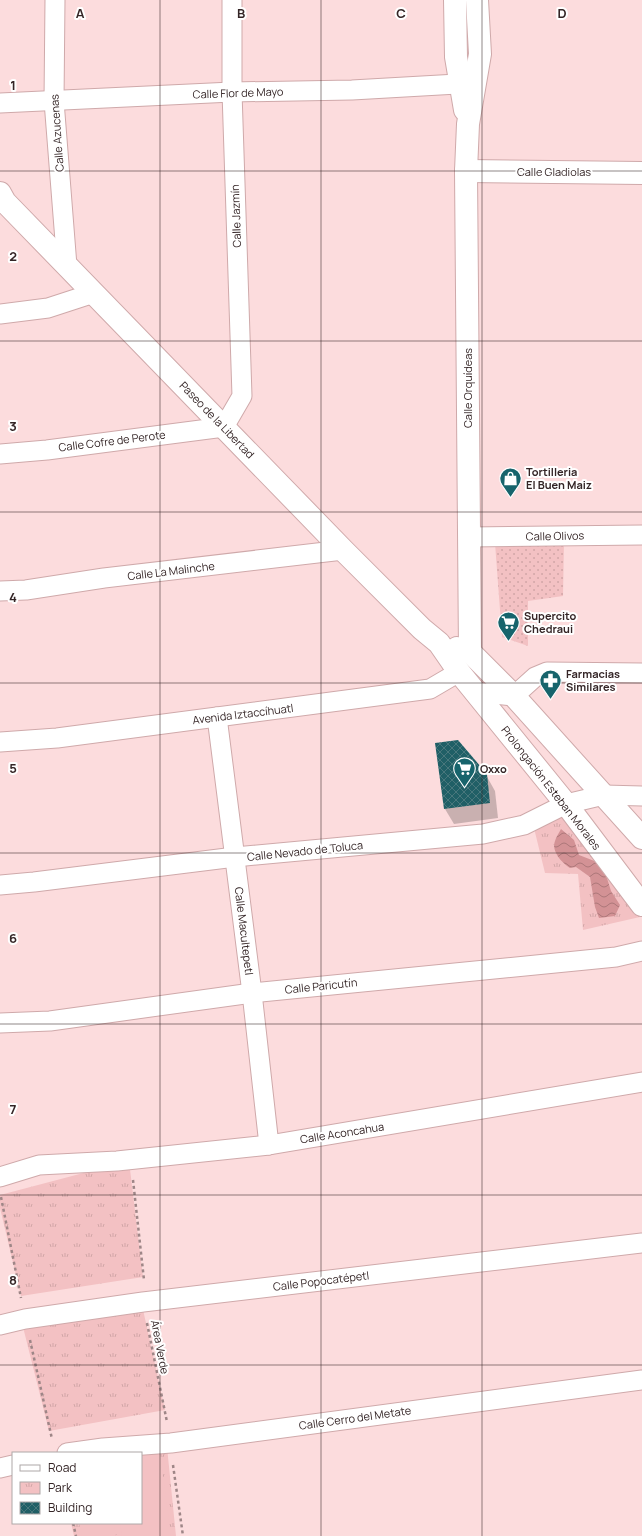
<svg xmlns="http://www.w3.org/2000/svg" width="642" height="1536" font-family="Manrope,sans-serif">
	<defs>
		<pattern id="grass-dots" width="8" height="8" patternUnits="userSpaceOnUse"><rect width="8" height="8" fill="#f3c1c3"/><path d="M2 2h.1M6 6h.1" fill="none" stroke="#d1a6a7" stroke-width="1.8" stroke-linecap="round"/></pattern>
		<pattern id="park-tufts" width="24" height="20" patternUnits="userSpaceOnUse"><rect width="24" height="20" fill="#f3c1c3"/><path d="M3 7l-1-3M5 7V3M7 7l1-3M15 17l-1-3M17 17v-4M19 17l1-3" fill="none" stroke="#d1a6a7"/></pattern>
		<pattern id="water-waves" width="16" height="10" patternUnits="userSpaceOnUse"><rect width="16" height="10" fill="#d39295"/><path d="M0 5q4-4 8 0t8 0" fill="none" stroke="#ac7779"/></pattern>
		<pattern id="building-cross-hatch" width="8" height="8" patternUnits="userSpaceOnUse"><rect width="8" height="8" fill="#205f66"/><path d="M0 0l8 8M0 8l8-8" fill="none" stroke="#48777c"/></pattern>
	</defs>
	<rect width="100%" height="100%" fill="#fcdcdd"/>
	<!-- grass -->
	<path fill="url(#grass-dots)" d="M564 541 563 596 528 601V646L502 637 495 543Z"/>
	<!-- park -->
	<g fill="url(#park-tufts)">
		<path d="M557 804 642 915 640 917 583 930 578 874 545 873 532 820Z"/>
		<path d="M129 1161 143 1277 21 1296 0 1208V1195Z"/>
		<path d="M142 1305 165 1410 49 1431 24 1331 26 1321Z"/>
		<path d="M167 1447 176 1536H74L71 1523H141V1453Z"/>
	</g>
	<!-- pitch -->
	<g fill="#f3c1c3">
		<path d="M160 1453 171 1536H122L120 1523H141V1455Z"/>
		<path d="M79 1523H114L116 1536H82Z"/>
	</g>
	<!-- water -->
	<path fill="url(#water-waves)" d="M561 829 574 840 579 855 597 862 606 875 611 891 620 905 615 916 599 918 595 907 590 877 576 867 570 868C562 863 551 851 555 841 556 837 559 833 561 829Z"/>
	<!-- shadow -->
	<path fill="#0003" d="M486 775 495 791 498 818 454 824 445 809Z"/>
	<!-- building -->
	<path fill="url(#building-cross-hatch)" d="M458 740 487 774 490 803 444 809 435 743Z"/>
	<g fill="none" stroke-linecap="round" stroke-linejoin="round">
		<defs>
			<g id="minor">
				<path d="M55 0 54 101 67 266"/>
				<path d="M0 103 232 92 352 90 475 83"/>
				<path d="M0 314 48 308 94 293"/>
				<path d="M0 454 47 450 224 427 242 396 232 92V0"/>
				<path d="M469 537 642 535"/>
				<path d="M0 591 26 590 104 578 343 550"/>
				<path d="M475 692 514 696 535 677 547 672 642 673"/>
				<path d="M217 717 252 993 269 1145"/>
				<path d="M0 742 57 738 430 689 459 672"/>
				<path d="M0 885 34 882 235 857 483 834 524 825 566 804 604 795 642 796"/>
				<path d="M0 1023 50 1021 252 993 616 957 642 951"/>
				<path d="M0 1177 39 1165 117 1161 269 1145 642 1082"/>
				<path d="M0 1325 25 1319 143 1302 642 1243"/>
				<path d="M67 1453 103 1448 171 1443 642 1380"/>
				<path d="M0 1468 13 1465"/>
			</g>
			<g id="tertiary">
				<path d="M455 0 456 57 465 110"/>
				<path d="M466 171 642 173"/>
				<path d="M0 193 5 202 343 550 422 629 439 643 459 672 566 804 642 905"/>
				<path d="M457 648 470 652 514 696 642 838"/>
				<path d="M470 652 466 171 468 124 480 54 477 0"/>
			</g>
		</defs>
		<!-- minor casing -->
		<use href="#minor" stroke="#cfa9aa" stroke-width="21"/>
		<!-- tertiary casing -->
		<use href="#tertiary" stroke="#cfa9aa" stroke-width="24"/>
		<!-- path -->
		<g stroke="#9e8687" stroke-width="2.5" stroke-dasharray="3 3" stroke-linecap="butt">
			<path d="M133 1180 144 1280"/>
			<path d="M1 1197 21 1298"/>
			<path d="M147 1323 167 1422"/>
			<path d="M30 1340 52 1439"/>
			<path d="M173 1465 183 1536"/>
			<path d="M73 1523 76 1536"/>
		</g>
		<!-- minor -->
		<use href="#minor" stroke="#fff" stroke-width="19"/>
		<!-- tertiary -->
		<use href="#tertiary" stroke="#fff" stroke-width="22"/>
	</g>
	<!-- grid -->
	<path fill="none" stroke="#342526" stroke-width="1" stroke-opacity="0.55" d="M160 0V1536M321 0V1536M482 0V1536M0 171H642M0 341H642M0 512H642M0 683H642M0 853H642M0 1024H642M0 1195H642M0 1365H642"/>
	<!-- icons -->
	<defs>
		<symbol id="shop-pin" viewBox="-11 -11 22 30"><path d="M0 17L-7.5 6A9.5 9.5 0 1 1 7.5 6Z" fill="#17646c" stroke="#fff"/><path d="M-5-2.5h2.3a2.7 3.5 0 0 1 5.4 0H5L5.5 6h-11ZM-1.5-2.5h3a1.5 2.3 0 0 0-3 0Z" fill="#fff"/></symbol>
		<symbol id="supermarket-pin" viewBox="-11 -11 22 30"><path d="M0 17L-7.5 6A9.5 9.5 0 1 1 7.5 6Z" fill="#17646c" stroke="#fff"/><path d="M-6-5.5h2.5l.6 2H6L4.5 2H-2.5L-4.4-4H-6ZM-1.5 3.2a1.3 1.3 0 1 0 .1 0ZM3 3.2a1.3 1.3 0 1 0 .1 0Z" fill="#fff"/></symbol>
		<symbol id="pharmacy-pin" viewBox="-11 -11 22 30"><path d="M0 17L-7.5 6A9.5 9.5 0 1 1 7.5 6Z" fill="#17646c" stroke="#fff"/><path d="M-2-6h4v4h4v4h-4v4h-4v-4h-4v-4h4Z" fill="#fff"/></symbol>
	</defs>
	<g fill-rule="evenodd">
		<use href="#shop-pin" x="498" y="466" width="25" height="34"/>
		<use href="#supermarket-pin" x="496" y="610" width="25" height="34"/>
		<use href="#pharmacy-pin" x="538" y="668" width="25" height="34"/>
		<use href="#supermarket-pin" x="452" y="756" width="25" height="34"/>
	</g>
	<g text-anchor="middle" stroke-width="4" stroke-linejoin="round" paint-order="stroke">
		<!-- street labels -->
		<g font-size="11" fill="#342526" stroke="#fff">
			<text transform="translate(238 93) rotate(-2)" y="4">Calle Flor de Mayo</text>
			<text transform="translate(57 133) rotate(-94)" y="4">Calle Azucenas</text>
			<text x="554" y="176">Calle Gladiolas</text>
			<text transform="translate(236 216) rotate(-92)" y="4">Calle Jazmín</text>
			<text transform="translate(468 388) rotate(-90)" y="4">Calle Orquídeas</text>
			<text transform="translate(217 420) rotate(46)" y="4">Paseo de la Libertad</text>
			<text transform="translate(112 441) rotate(-7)" y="4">Calle Cofre de Perote</text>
			<text transform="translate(555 536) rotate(-1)" y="4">Calle Olivos</text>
			<text transform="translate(171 571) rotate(-7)" y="4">Calle La Malinche</text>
			<text transform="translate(243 714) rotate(-7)" y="4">Avenida Iztaccíhuatl</text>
			<text transform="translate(551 788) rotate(52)" y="4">Prolongación Esteban Morales</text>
			<text transform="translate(305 851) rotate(-6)" y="4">Calle Nevado de Toluca</text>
			<text transform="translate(244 931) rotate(83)" y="4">Calle Macultepetl</text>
			<text transform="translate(321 986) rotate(-6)" y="4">Calle Paricutín</text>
			<text transform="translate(342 1133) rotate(-9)" y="4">Calle Aconcahua</text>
			<text transform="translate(321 1281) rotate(-7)" y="4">Calle Popocatépetl</text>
			<text transform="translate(160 1347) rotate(79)" y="4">Área Verde</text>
			<text transform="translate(355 1418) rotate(-8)" y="4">Calle Cerro del Metate</text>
		</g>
		<!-- poi labels -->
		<g font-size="11" font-weight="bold" fill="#342526" stroke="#fff" text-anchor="start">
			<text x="526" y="476">Tortilleria<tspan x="526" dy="13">El Buen Maiz</tspan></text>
			<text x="524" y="620">Supercito<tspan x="524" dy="13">Chedraui</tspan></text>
			<text x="566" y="678">Farmacias<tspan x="566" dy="13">Similares</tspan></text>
			<text x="480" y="773">Oxxo</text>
		</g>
	</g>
	<g font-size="13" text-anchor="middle" font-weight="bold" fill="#342526" stroke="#fff" stroke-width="4" stroke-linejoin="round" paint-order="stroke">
		<text x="80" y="18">A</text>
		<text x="241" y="18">B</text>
		<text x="401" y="18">C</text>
		<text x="562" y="18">D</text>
		<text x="13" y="90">1</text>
		<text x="13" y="261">2</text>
		<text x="13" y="431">3</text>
		<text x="13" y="602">4</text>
		<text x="13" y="773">5</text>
		<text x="13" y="943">6</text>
		<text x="13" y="1114">7</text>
		<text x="13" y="1285">8</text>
	</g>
	<!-- legend -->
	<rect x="12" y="1452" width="130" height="72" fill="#ffffff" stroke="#aea8a8"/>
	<rect x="20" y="1465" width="20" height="6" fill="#ffffff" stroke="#aea8a8"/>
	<text x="48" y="1472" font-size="12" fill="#342526">Road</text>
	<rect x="20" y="1482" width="20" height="12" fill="url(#park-tufts)" stroke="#aea8a8"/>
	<text x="48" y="1492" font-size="12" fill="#342526">Park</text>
	<rect x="20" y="1502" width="20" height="12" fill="url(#building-cross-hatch)" stroke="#aea8a8"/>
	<text x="48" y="1512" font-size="12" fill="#342526">Building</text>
</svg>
